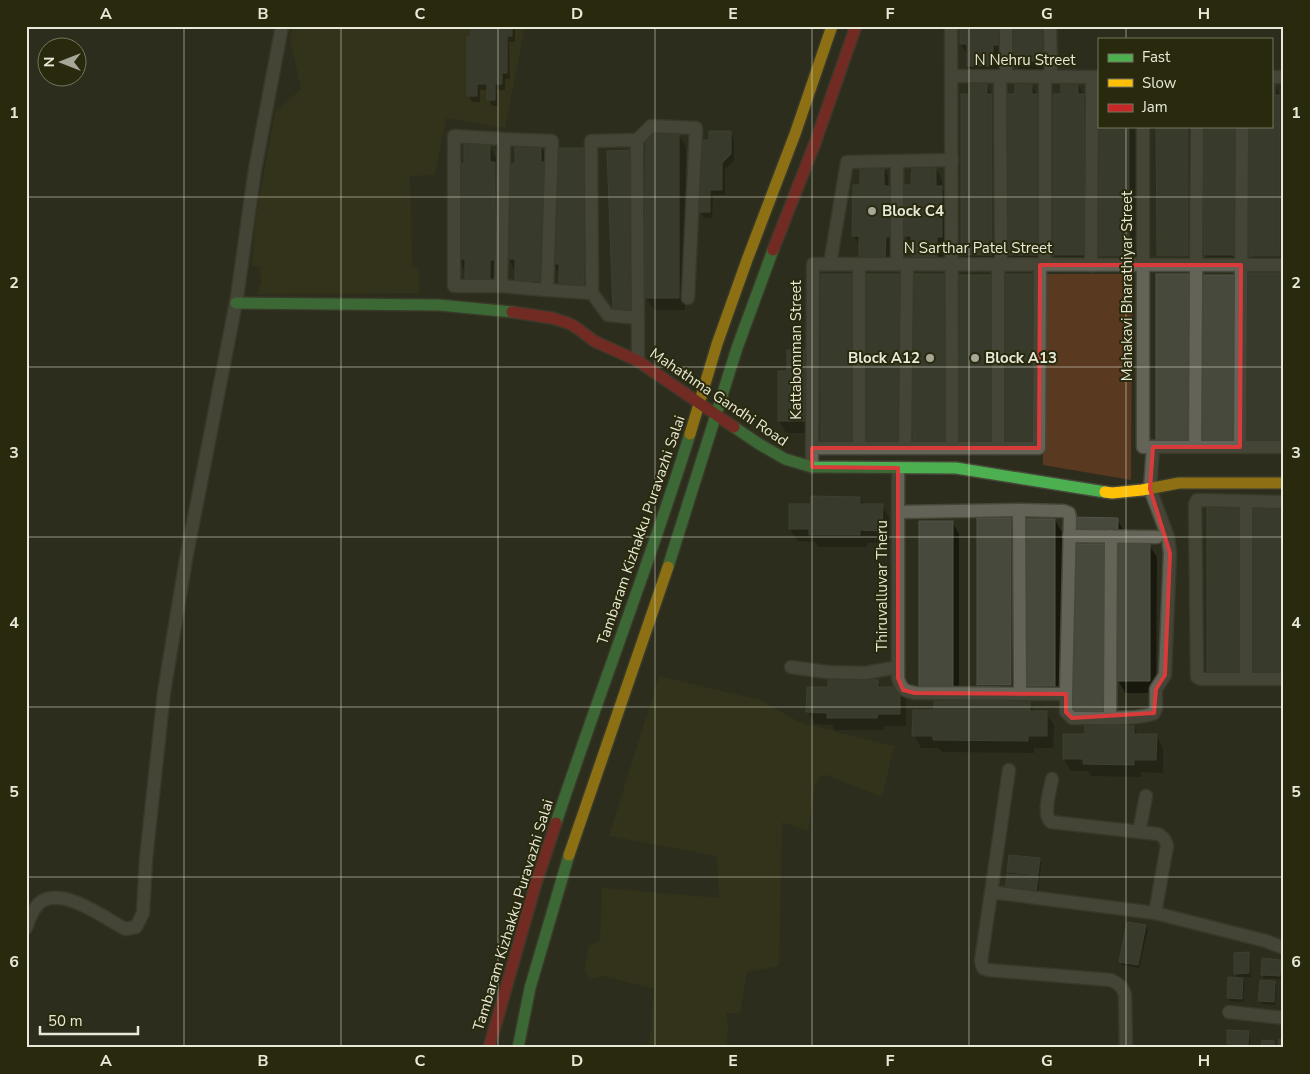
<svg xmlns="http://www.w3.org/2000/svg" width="1310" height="1074" font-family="'Nunito Sans',sans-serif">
	<rect width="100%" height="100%" fill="#2d2d1d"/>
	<!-- built -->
	<g fill="#3a3918">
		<path d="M293 26H525L505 128 446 118 435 175 410 176 412 267 419 268V293L257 294 261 282 260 267 252 266 255 223 275 112 301 89 290 38Z"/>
		<path d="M659 676 760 700 799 722 844 734 894 746 882 797 826 775 821 776 815 784 808 831 782 822 779 966 747 972 740 1013H726L728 1029 726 1048H649L654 989 603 976 590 979 585 971 588 946 600 941 602 888 719 898 717 856 609 836Z"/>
	</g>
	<!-- green -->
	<path fill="#5a3921" d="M1043 274H1132L1131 480 1043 465Z"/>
	<!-- shadow -->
	<g fill="#0007">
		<path d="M472 26H515V42H509L510 79H505V90H497L498 106H492L489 100V90H480V102H472L469 96Z"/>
		<path d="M961 26H1005V58H1000V78H975L968 66V56L961 44Z"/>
		<path d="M1050 26V73H1021L1014 60Z"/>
		<path d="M986 84 999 108V268H970L962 255V95H971Z"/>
		<path d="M1031 84 1044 108V267H1015L1008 255 1016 95Z"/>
		<path d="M1078 84 1090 108V268H1061L1054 255V95H1062Z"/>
		<path d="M1274 84 1284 103V268H1258L1251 255 1271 126Z"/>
		<path d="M1099 126H1136V268H1106L1099 256Z"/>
		<path d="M1158 126H1194V268H1165L1158 256Z"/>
		<path d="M1205 126H1241V267H1212L1205 254Z"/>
		<path d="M730 133 734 139V160L725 169V195H713L712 218H704L701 212 710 141Z"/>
		<path d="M678 134 686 147 685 310H654L646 298Z"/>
		<path d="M489 145 496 158V168L501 176 496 293H473L466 281V272L458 259 466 165Z"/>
		<path d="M540 145 547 158V168L560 170 583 149 591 162V297L567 298 560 276 553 263 547 293H524L517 281 516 272 509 259 508 165H516Z"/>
		<path d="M628 151 635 164 639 324 622 323 615 311Z"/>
		<path d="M935 167 942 180V188L949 199V249H943V270H919L912 257V247L905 235 913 186Z"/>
		<path d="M884 168 888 176V187L895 245H890V266L861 244H858L854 236V187H861Z"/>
		<path d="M822 275 858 449H827L822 441Z"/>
		<path d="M899 275 904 283V449H872L868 441Z"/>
		<path d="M1280 275 1284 281V453L1248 440Z"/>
		<path d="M914 276 950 449H919L914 441Z"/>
		<path d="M1005 276 1041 449H1009L1005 441Z"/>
		<path d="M1189 276 1196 288V454H1164L1157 441Z"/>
		<path d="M1233 276 1240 289V454H1209L1201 442Z"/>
		<path d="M788 373 814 433H786L779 420Z"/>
		<path d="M860 498 864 505H882L889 518V543H867V547H818L815 542 798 541 790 529 812 505Z"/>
		<path d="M1209 507 1247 685H1216L1209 672Z"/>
		<path d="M1284 508V686H1260L1253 674Z"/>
		<path d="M978 519H1010L1017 532V698H986L978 685Z"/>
		<path d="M1117 519 1124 532V544L1149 545 1157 557 1156 693H1125L1118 680V543H1102L1111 558V724L1072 711 1096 546V543H1082L1074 530Z"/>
		<path d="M1055 520 1062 532V698H1030L1023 685Z"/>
		<path d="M952 522 959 534V702L1029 703 1035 713H1046L1054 725 1053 748H1034V753L942 752 939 748H921L914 735 935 711V700H927L920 688Z"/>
		<path d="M877 681 882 689H899L906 701V726H884V730H835L832 725 815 724 808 712 829 689Z"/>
		<path d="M1134 727 1138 735H1156L1163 748V773L1141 772V777L1091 776 1088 771H1071L1064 759 1086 735Z"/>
		<path d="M1039 859 1041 863 1040 878H1037L1039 881 1038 897 1010 875 1008 872Z"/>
		<path d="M1146 926 1148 930 1139 968 1122 965 1120 961Z"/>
		<path d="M1248 953 1250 957 1251 977H1241L1245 983 1243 1002 1230 1001 1228 998 1239 979 1236 973Z"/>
		<path d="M1281 961 1283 965 1282 979 1264 978 1262 974Z"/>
		<path d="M1274 982 1276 986 1275 1005 1262 1004 1260 1001Z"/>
		<path d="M1248 1032 1250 1036V1048H1230L1228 1044Z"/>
	</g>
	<!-- building -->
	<g fill="#46493c" stroke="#515548">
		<path d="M471 26H512V36H507V73H502V84H495V100H487V84H477V96H467V37H471Z"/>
		<path d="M960 26H998V45H993V66H967V44H960Z"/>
		<rect x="1012" y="26" width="32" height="35"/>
		<path d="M969 83H987V94H992V255H961V94H969Z"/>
		<path d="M1015 83H1032V94H1038V255H1007L1006 94H1015Z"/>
		<path d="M1061 83H1078V94H1084V255H1053V94H1061Z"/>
		<path d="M1271 83H1275V95H1280V256H1249V126H1271Z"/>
		<path d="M1098 95H1099V126H1129V256H1098Z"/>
		<path d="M1156 126H1188V256H1157Z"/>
		<rect x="1204" y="126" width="31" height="129"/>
		<path d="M709 131H731V154L722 163V190H710V212H700V140H709Z"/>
		<path d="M646 133H679V298H645Z"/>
		<path d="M464 144H490V162H495V260H490V281H465V259H457L456 164H464Z"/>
		<path d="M515 144H541V162H546V260H540L541 281H515V259H508L507 164H515Z"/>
		<path d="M558 148H584V166H589L590 265H584V285H559V264H551L555 169 559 168Z"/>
		<path d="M629 150 633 312 613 311 607 151Z"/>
		<path d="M860 166H884V186H891V237H886L885 258H859V236H852L853 185H860Z"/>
		<path d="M912 166H936V186H942V237H937V257H911V236H904V185H911Z"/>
		<rect x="1247" y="273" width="34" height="168"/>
		<rect x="821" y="274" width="33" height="167"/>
		<rect x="866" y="274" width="34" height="167"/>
		<rect x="913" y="274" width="33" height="167"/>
		<rect x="1003" y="274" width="34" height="167"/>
		<rect x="1156" y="274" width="33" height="167"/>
		<rect x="958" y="275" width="34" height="167"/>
		<rect x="1200" y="275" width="34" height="167"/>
		<path d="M787 350H808V421H778V371H787Z"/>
		<path d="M811 496 860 497V504H883L882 531 860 530V535H809V529H789V504H811Z"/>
		<rect x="1207" y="505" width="34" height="167"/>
		<rect x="1252" y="507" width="32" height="167"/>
		<path d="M1073 517 1118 518V531H1073Z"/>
		<rect x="977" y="518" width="34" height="167"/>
		<rect x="1022" y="519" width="33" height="167"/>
		<rect x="919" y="521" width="34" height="167"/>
		<path d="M1117 543H1150V681H1116Z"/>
		<rect x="1071" y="544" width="33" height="167"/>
		<path d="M828 679 878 680V687H900V714H878L877 718H827V713L806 712 807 687H828Z"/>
		<path d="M934 701H1030V711H1047V736H1028V741L933 740V736H912L913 710H934Z"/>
		<path d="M1085 726H1134V734H1157L1156 760H1134V765L1083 764V759H1063V734H1085Z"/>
		<path d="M1009 855 1040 858 1038 875 1007 872Z"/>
		<path d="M1007 874 1038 876 1036 893 1005 891Z"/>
		<path d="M1127 922 1146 925 1138 965 1119 962Z"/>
		<path d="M1249 952V973L1234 974V953Z"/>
		<path d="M1262 958 1281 960 1280 976 1261 975Z"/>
		<path d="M1228 977 1243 978 1242 999 1227 998Z"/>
		<path d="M1260 980 1275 981 1274 1002 1258 1001Z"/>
		<path d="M1227 1030 1249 1031 1248 1045 1227 1044Z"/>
		<path d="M1279 1039H1284V1048H1278Z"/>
		<path d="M1262 1040 1274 1041V1048H1261Z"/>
	</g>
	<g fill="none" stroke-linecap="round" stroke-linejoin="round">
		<defs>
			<g id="street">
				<path d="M951 26 952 448"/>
				<path d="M1050 26 1051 76"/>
				<path d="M952 76 1099 77"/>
				<path d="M1000 76 1001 265"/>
				<path d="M1006 76V26"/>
				<path d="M1271 77H1284"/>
				<path d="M1143 126V447H1284"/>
				<path d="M504 139 454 136V286H501L504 139 552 141 547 290 592 293 591 141 637 140 638 361"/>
				<path d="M637 140 651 126 696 128 688 298"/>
				<path d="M897 161V264"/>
				<path d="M830 264 847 162 952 160"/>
				<path d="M859 264V448"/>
				<path d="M998 265V448"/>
				<path d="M1045 265V76"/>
				<path d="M1091 265 1092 77"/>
				<path d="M501 286 547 290"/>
				<path d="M592 293 608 315 638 318"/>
				<path d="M1195 447 1197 126"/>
				<path d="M1240 447 1242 126"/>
				<path d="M812 448H1039L1040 265"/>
				<path d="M905 448 907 264"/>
				<path d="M812 467 813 264 1284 265"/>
				<path d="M898 468V678C901 689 904 691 915 693L1066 694 1070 518 1069 513 1064 511 1019 510 899 512"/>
				<path d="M1246 502V679"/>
				<path d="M1284 502 1200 500H1197L1195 504 1197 677 1201 679H1284"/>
				<path d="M1019 510 1020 694"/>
				<path d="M1069 536 1157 537"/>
				<path d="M791 667 827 672 865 673 898 667"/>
				<path d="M1066 694V712L1072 718C1089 718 1142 720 1154 713L1156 708V689L1165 675 1170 553 1168 537 1150 489 1153 447"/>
				<path d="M1110 717 1111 536"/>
				<path d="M1009 770 981 961 983 968 988 970 1111 980C1119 984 1123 987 1125 995L1126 1048"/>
				<path d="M1052 779C1050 791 1042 814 1051 822L1158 834C1164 837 1166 840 1167 846L1155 913"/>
				<path d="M1139 832 1146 796"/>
				<path d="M991 892 1155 913 1266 941 1284 948"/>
				<path d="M26 928C29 919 34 906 42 901 65 888 105 918 125 929L136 927 143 913 146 859 164 692 186 559 237 297 255 169 282 26"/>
				<path d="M1229 1012 1284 1018"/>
			</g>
			<g id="fast">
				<path d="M236 303 439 305 512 312"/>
				<path d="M734 427 759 444 785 459 812 467 956 468 1105 492"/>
				<path d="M668 567 737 348 773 250"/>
				<path d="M556 823C599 693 649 565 690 434"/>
				<path d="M518 1048 530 988 569 855"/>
			</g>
			<g id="slow">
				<path d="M690 434 717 344 747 260 795 134 832 26"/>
				<path d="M1105 492 1112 493 1142 490 1179 483H1284"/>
				<path d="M569 855 668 567"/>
			</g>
			<g id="jam">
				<path d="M773 250 815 143 856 26"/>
				<path d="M512 312 552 318 568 323 577 328 594 341 638 361 734 427"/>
				<path d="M489 1048 535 886 556 823"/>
			</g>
		</defs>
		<!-- street casing -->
		<use href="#street" stroke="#47473a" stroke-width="15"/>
		<!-- fast casing -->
		<use href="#fast" stroke="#47473a" stroke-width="14"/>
		<!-- slow casing -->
		<use href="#slow" stroke="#47473a" stroke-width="14"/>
		<!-- jam casing -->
		<use href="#jam" stroke="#47473a" stroke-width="14"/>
		<!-- street -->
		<use href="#street" stroke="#636357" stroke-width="12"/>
		<!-- fast -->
		<use href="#fast" stroke="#4caf50" stroke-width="11"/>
		<!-- slow -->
		<use href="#slow" stroke="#ffc107" stroke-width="11"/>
		<!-- jam -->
		<use href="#jam" stroke="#c62828" stroke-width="11"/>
	</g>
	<!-- marked area -->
	<path d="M0 0H1310V1074H0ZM1040 265H1241L1240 447H1153L1150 489 1170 553 1165 675 1156 689 1154 713 1072 718 1066 712V694L915 693 903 690 898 678V468L812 467V448H1039Z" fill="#2d2d1d" fill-opacity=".55" fill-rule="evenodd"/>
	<path fill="none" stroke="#d83b3a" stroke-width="4" stroke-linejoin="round" d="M1040 265H1241L1240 447H1153L1150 489 1170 553 1165 675 1156 689 1154 713 1072 718 1066 712V694L915 693 903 690 898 678V468L812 467V448H1039Z"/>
	<!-- grid -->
	<path fill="none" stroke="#e8e9d8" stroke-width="1" stroke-opacity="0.55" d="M184 26V1048M341 26V1048M498 26V1048M655 26V1048M812 26V1048M969 26V1048M1126 26V39M1126 126V1048M26 197H1284M26 367H1284M26 537H1284M26 707H1284M26 877H1284"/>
	<!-- markers -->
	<g fill="#a7a797" stroke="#29290d" stroke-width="2">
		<circle cx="872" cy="211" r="5"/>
		<circle cx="930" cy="358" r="5"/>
		<circle cx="975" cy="358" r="5"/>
	</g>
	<g text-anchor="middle" stroke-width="4" stroke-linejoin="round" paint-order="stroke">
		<!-- street labels -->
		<g font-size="15" fill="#e8e9d8" stroke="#29290d">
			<text x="1025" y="65">N Nehru Street</text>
			<text x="978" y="253">N Sarthar Patel Street</text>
			<text transform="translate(1127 286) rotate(-90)" y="5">Mahakavi Bharathiyar Street</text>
			<text transform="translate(796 350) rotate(-90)" y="5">Kattabomman Street</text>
			<text transform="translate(719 397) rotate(34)" y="5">Mahathma Gandhi Road</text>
			<text transform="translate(641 530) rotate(-71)" y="5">Tambaram Kizhakku Puravazhi Salai</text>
			<text transform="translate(882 586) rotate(-90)" y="5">Thiruvalluvar Theru</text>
			<text transform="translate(513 915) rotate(-73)" y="5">Tambaram Kizhakku Puravazhi Salai</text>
		</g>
		<!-- poi labels -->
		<g font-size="15" font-weight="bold" fill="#e8e9d8" stroke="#29290d" text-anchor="start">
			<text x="882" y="216">Block C4</text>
			<text x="920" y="363" text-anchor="end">Block A12</text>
			<text x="985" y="363">Block A13</text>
		</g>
	</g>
	<!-- border -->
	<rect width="1310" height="1074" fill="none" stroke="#29290d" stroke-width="55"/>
	<!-- legend -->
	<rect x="1098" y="38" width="175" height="90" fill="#29290d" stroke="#75765e"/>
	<rect x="1108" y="54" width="25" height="8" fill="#4caf50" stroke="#75765e"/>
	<text x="1142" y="62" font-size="15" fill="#e8e9d8">Fast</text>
	<rect x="1108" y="79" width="25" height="8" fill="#ffc107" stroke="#75765e"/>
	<text x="1142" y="88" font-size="15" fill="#e8e9d8">Slow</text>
	<rect x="1108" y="104" width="25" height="8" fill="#c62828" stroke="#75765e"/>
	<text x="1142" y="112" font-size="15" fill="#e8e9d8">Jam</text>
	<!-- north arrow -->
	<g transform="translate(62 62) rotate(270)"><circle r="24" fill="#29290d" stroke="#75765e"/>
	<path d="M0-4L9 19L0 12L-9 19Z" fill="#a7a797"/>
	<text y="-8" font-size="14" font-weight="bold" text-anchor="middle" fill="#e8e9d8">N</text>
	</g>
	<!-- scale -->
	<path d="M40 1026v8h98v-8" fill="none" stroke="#e8e9d8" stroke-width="2.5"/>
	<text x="48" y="1026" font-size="15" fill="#e8e9d8" stroke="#29290d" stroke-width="4" paint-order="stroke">50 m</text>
	<rect x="28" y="28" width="1254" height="1018" fill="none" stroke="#e8e9d8" stroke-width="2"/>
	<g font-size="16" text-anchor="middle" font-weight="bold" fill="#e8e9d8">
		<text x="106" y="19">A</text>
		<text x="263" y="19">B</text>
		<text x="420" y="19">C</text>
		<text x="577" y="19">D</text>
		<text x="733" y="19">E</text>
		<text x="890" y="19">F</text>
		<text x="1047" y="19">G</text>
		<text x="1204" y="19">H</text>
		<text x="14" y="118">1</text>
		<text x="1296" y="118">1</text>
		<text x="14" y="288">2</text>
		<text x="1296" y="288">2</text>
		<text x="14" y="458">3</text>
		<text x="1296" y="458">3</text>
		<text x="14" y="628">4</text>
		<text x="1296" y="628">4</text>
		<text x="14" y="797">5</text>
		<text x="1296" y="797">5</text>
		<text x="14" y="967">6</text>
		<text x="1296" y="967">6</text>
		<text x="106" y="1066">A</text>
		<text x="263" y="1066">B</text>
		<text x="420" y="1066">C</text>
		<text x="577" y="1066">D</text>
		<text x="733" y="1066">E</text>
		<text x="890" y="1066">F</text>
		<text x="1047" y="1066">G</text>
		<text x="1204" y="1066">H</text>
	</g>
</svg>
